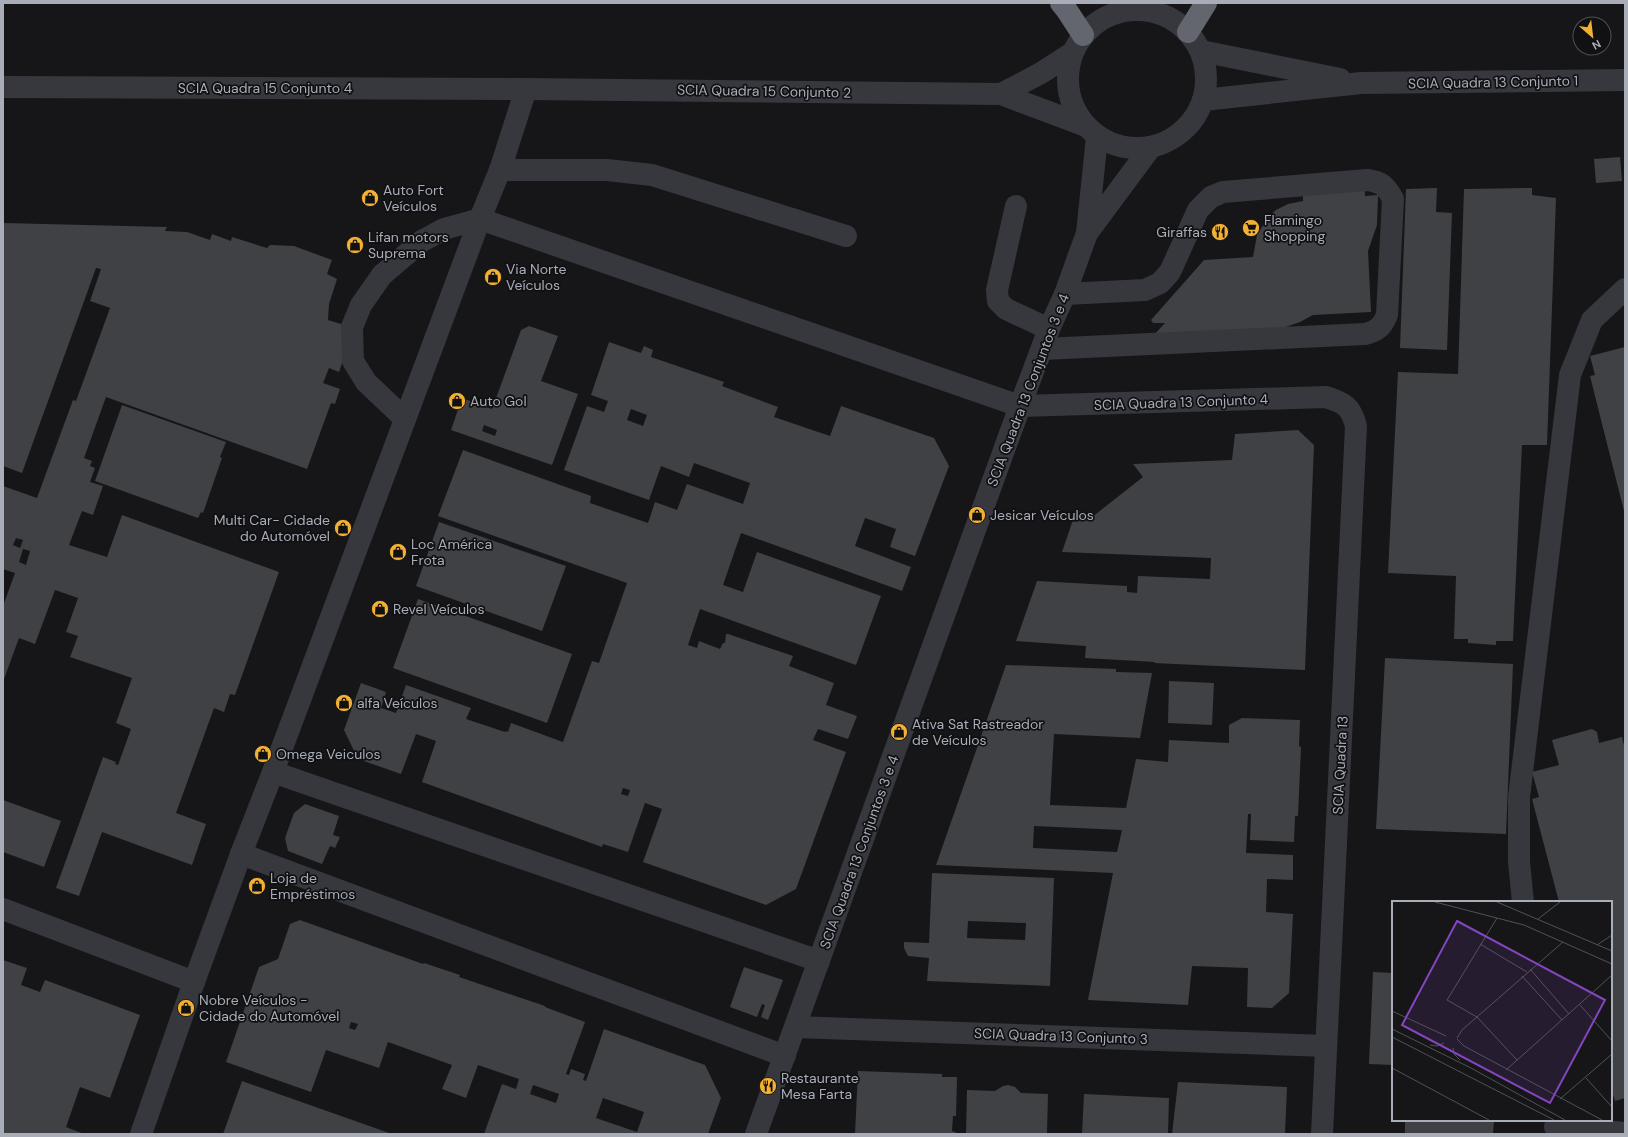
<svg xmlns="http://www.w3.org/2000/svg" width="1628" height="1137" font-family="'DM Sans',sans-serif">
	<rect width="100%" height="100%" fill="#161618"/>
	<!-- building -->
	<g fill="#404145" fill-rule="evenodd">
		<path d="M1620 157 1622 181 1596 183 1594 159Z"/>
		<path d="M1364 175 1365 196 1378 195 1377 225 1368 251 1371 312 1313 315 1300 322 1280 329 1153 336 1165 323H1153L1151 320 1204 260 1253 257 1257 235 1268 217 1276 210 1288 204 1303 201V178Z"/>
		<path d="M1437 188 1436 212 1452 213 1447 350 1400 348 1406 189Z"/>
		<path d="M1532 188V195L1556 198 1547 445H1522L1513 641H1496V645L1468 643V639H1454L1456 576 1388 573 1398 372 1458 374 1464 189Z"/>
		<path d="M3 223 167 227 165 231 187 232 210 240 212 234 231 241 232 237 267 248 270 245 294 246 332 260 327 274 337 279 329 304 328 320 354 328 339 372 329 368 323 383 340 389 335 404 331 403 307 469 106 397 84 458 92 461 90 466 95 468 90 482 103 486 93 515 82 511 69 545 107 557 122 515 279 572 235 695 230 694 224 712 214 708 176 813 206 824 192 865 102 832 79 896 56 888 103 757 116 762 115 764 118 765 131 729 116 723 132 678 70 657 78 636 66 632 78 598 55 590 35 644 19 638 3 682V606L15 573 3 569V486L37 498 73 400 76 401 110 308 90 301 101 269 96 268 22 473 3 466ZM16 538 23 540 20 548 13 545ZM23 549 30 551 26 565 19 562Z"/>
		<path d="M529 326 558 336 541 381 578 394 552 465 451 430 462 398 492 409 521 330ZM484 425 497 430 495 436 482 431Z"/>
		<path d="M609 342 641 353 644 346 653 350 651 357 724 382 722 386 778 407 774 417 830 436 841 406 934 438 949 466 915 556 890 547 896 529 865 518 855 546 911 567 902 591 741 533 723 585 743 592 757 552 881 596 856 665 700 609 688 645 697 648 699 641 720 649 723 643H725L726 634H728L793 656 789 666 834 683 826 705 857 716 848 739 818 729 813 740 846 752 796 889 766 905 643 862 662 809 645 803 628 852 603 844 602 847 422 782 436 741 416 734 401 774 358 759 344 730 361 683 386 692 381 708 396 713 406 685 471 708 466 719 505 732 506 731 508 732 511 723 563 742 592 661 599 663 627 583 438 516 463 450 591 496 590 503 648 523 655 502 677 510 687 484 743 504 750 483 694 463 689 477 661 466 649 500 564 470 587 406 604 412 608 401 591 395ZM631 409 647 415 643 426 627 420ZM623 788 630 790 628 796 621 794Z"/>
		<path d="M1625 347V511H1624L1590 376 1595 375 1590 356Z"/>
		<path d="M122 405 226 442 220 457 222 458 203 513 201 512 198 518 95 481Z"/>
		<path d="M1298 430 1314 445 1305 670 1154 663 1155 662 1085 658 1086 646 1016 641 1037 581 1127 586V592L1137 593 1138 576 1210 579 1211 558 1062 552 1077 508 1087 521 1143 477 1133 464 1232 460 1235 434Z"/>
		<path d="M439 522 566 566 542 631 416 586Z"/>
		<path d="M418 599 572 654 547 723 393 668Z"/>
		<path d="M1385 658 1513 664 1506 834 1376 829Z"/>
		<path d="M1006 665 1116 669V672L1152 673 1140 738 1054 734 1050 805 1126 808 1136 759 1168 762 1169 740 1229 743V725L1242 718 1300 720 1299 746 1301 747 1298 816H1295L1294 842 1250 840 1251 814H1248L1246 853 1293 855V880L1267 879 1266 912 1293 914 1289 993 1272 1008 1247 1007 1248 968 1192 966 1188 1005 1088 1000 1113 873 936 865ZM1034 826 1122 830 1117 852 1033 848Z"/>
		<path d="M1169 681 1214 683 1212 725 1168 723Z"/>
		<path d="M1592 729 1597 732 1599 743 1622 737 1625 750V1098L1615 1101 1611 1088V902H1559L1532 799 1539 797 1532 772 1559 765 1552 740Z"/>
		<path d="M3 800 61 821 44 867 3 852Z"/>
		<path d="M305 804 339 816 333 835 340 837 335 848 330 846 322 864 288 851 285 838 294 813Z"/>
		<path d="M932 873 1054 878 1050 986 927 981 929 958 908 956 904 948V942L929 943ZM968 921 1026 923 1025 940 967 938Z"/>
		<path d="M300 920 423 964 424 963 460 975 459 977 545 1006V1007L585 1022 566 1074 569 1075 571 1069 585 1074 583 1080 586 1081 604 1029 705 1065 721 1098 708 1134H484L502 1084 516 1089 519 1079 478 1065 466 1098 442 1089 452 1065 388 1042 379 1068 326 1050 311 1092 226 1062 259 967 278 959 290 924ZM351 1022 358 1024 355 1030 349 1028ZM533 1085 559 1094 556 1103 530 1094ZM603 1098 644 1112 637 1132 596 1118Z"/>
		<path d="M3 960 27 968 21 985 40 992 45 980 140 1015 110 1098 80 1087 66 1127 84 1134H3Z"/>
		<path d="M744 967 783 980 768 1020 761 1017 765 1005 762 1004 757 1017 730 1007Z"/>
		<path d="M1373 972 1393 973V1065L1369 1064Z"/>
		<path d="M858 1071 942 1074V1077H957L956 1116H953L952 1131 960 1134H855Z"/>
		<path d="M242 1081 392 1134H223Z"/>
		<path d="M1178 1082 1287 1087 1285 1134H1172Z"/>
		<path d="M1008 1085 1015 1087 1021 1093 1048 1094 1047 1134H966L967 1090 995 1091 1003 1086Z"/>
		<path d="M1084 1094 1169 1098 1168 1134H1082Z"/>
		<path d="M1405 1120H1494L1493 1134H1405Z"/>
	</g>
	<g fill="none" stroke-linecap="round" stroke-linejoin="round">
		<!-- minor -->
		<g stroke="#37383d" stroke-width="22">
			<circle cx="1137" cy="79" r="69"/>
			<path d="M1201 51 1340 79"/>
			<path d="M3 87 526 89 1001 94 1086 126"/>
			<path d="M1001 94 1041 73 1072 53"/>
			<path d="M1203 100 1361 83 1625 80"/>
			<path d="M500 170H607L652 175 846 236"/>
			<path d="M1016 206 997 290 998 301 1006 309 1049 329"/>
			<path d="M1088 232 1151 147"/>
			<path d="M1043 349 1365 334C1377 331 1382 327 1387 315L1393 199C1386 186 1382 182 1367 180L1223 192 1211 197 1198 210 1170 272 1160 283 1145 290 1065 294"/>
			<path d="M405 419 366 382 353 361 352 327 361 305 382 275 422 241 444 229 480 219 1020 406 1326 397C1345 403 1351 407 1356 426L1322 1134"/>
			<path d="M273 772 819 961"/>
			<path d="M241 854 785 1056"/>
			<path d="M1523 902 1519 862V797L1570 375 1592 320 1625 289"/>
			<path d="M3 909 194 982"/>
			<path d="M796 1027 1326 1046"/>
			<path d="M1555 1127 1625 1133"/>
			<path d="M141 1134 194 982 241 854 273 772 480 219 500 170 526 89"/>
			<path d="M756 1134 1020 406 1049 329 1065 294 1087 233 1097 137"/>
		</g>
		<!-- highway -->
		<g stroke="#63666e" stroke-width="22">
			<path d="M1061 3 1066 9 1083 35"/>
			<path d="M1188 32 1206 3"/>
		</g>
	</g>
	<!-- icons -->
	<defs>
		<symbol id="shop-disc" viewBox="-11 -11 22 22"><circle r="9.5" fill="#f2b134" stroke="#111113"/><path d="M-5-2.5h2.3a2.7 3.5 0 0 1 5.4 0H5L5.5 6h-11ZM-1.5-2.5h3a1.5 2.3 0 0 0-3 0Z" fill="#111"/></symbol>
		<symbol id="supermarket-disc" viewBox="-11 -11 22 22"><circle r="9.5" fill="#f2b134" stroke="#111113"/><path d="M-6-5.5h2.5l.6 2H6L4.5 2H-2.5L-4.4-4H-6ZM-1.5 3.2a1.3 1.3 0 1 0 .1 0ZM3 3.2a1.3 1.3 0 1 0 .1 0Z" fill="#111"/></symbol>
		<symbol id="restaurant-disc" viewBox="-11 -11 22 22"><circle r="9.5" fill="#f2b134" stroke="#111113"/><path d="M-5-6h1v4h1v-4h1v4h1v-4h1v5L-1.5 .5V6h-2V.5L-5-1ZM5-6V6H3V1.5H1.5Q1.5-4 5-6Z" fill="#111"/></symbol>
	</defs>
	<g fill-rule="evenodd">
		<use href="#shop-disc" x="360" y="188" width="20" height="20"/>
		<use href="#supermarket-disc" x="1241" y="218" width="20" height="20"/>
		<use href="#restaurant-disc" x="1210" y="222" width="20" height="20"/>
		<use href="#shop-disc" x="345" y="235" width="20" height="20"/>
		<use href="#shop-disc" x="483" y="267" width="20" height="20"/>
		<use href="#shop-disc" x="447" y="391" width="20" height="20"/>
		<use href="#shop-disc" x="967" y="505" width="20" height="20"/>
		<use href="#shop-disc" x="333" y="518" width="20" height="20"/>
		<use href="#shop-disc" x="388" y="542" width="20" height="20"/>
		<use href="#shop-disc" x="370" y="599" width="20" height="20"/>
		<use href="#shop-disc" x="334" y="693" width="20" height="20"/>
		<use href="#shop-disc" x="889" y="722" width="20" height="20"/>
		<use href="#shop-disc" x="253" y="744" width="20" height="20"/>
		<use href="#shop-disc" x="247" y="876" width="20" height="20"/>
		<use href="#shop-disc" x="176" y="998" width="20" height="20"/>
		<use href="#restaurant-disc" x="758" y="1076" width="20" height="20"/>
	</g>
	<g text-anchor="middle" stroke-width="3.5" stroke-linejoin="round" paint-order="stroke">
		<!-- street labels -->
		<g font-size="14" fill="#a8adb8" stroke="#111113">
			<text transform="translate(1493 82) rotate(-1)" y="5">SCIA Quadra 13 Conjunto 1</text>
			<text x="265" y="93">SCIA Quadra 15 Conjunto 4</text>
			<text transform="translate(764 91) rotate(1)" y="5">SCIA Quadra 15 Conjunto 2</text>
			<text transform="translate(1028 390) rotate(-69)" y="5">SCIA Quadra 13 Conjuntos 3 e 4</text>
			<text transform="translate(1181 402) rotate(-2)" y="5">SCIA Quadra 13 Conjunto 4</text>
			<text transform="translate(1340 765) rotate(-87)" y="5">SCIA Quadra 13</text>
			<text transform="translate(859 852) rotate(-70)" y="5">SCIA Quadra 13 Conjuntos 3 e 4</text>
			<text transform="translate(1061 1036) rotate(2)" y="5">SCIA Quadra 13 Conjunto 3</text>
		</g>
		<!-- poi labels -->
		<g font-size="14" fill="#a8adb8" stroke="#111113" text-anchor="start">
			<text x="383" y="195">Auto Fort<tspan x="383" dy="16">Veículos</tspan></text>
			<text x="1264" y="225">Flamingo<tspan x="1264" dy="16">Shopping</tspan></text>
			<text x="1207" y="237" text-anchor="end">Giraffas</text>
			<text x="368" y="242">Lifan motors<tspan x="368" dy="16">Suprema</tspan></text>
			<text x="506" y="274">Via Norte<tspan x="506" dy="16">Veículos</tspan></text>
			<text x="470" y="406">Auto Gol</text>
			<text x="990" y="520">Jesicar Veículos</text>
			<text x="330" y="525" text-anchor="end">Multi Car- Cidade<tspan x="330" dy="16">do Automóvel</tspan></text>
			<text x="411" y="549">Loc América<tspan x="411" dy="16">Frota</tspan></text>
			<text x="393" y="614">Revel Veículos</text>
			<text x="357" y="708">alfa Veículos</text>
			<text x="912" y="729">Ativa Sat Rastreador<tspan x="912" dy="16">de Veículos</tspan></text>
			<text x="276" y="759">Omega Veiculos</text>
			<text x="270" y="883">Loja de<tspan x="270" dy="16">Empréstimos</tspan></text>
			<text x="199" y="1005">Nobre Veículos -<tspan x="199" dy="16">Cidade do Automóvel</tspan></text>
			<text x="781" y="1083">Restaurante<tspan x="781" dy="16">Mesa Farta</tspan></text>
		</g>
	</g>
	<!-- overview -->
	<g transform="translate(1392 901)">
		<rect width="220" height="220" fill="#161618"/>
		<path fill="none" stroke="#505258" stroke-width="1" d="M43 1 132 24 220 63M105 1 220 50M105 17 55 99 85 116 125 159M146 18 168 1M88 43 135 71M205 44 220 34M138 68 177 113M130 75 170 119M188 104 220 140M0 110 54 135M0 128 79 167 173 219M0 136 162 219M65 137 70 129 171 41M65 138 72 145 210 219M38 144 45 145 52 142M61 147 62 153 68 159M0 167 97 219M114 169 220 74M194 177 220 206M168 198 220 153"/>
		<path fill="#8446be" fill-opacity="0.15" stroke="#8446be" stroke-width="2" d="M65 20 213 99 158 202 10 124Z"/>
		<rect width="220" height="220" fill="none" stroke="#a8adb8" stroke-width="2"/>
	</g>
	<!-- border -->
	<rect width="1628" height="1137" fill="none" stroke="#a8adb8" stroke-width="8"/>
	<!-- north arrow -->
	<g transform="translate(1592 36) rotate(152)"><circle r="19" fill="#111113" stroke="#4d4f55"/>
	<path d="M0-3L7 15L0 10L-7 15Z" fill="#f2b134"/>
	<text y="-6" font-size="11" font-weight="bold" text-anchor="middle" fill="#a8adb8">N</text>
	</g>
</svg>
